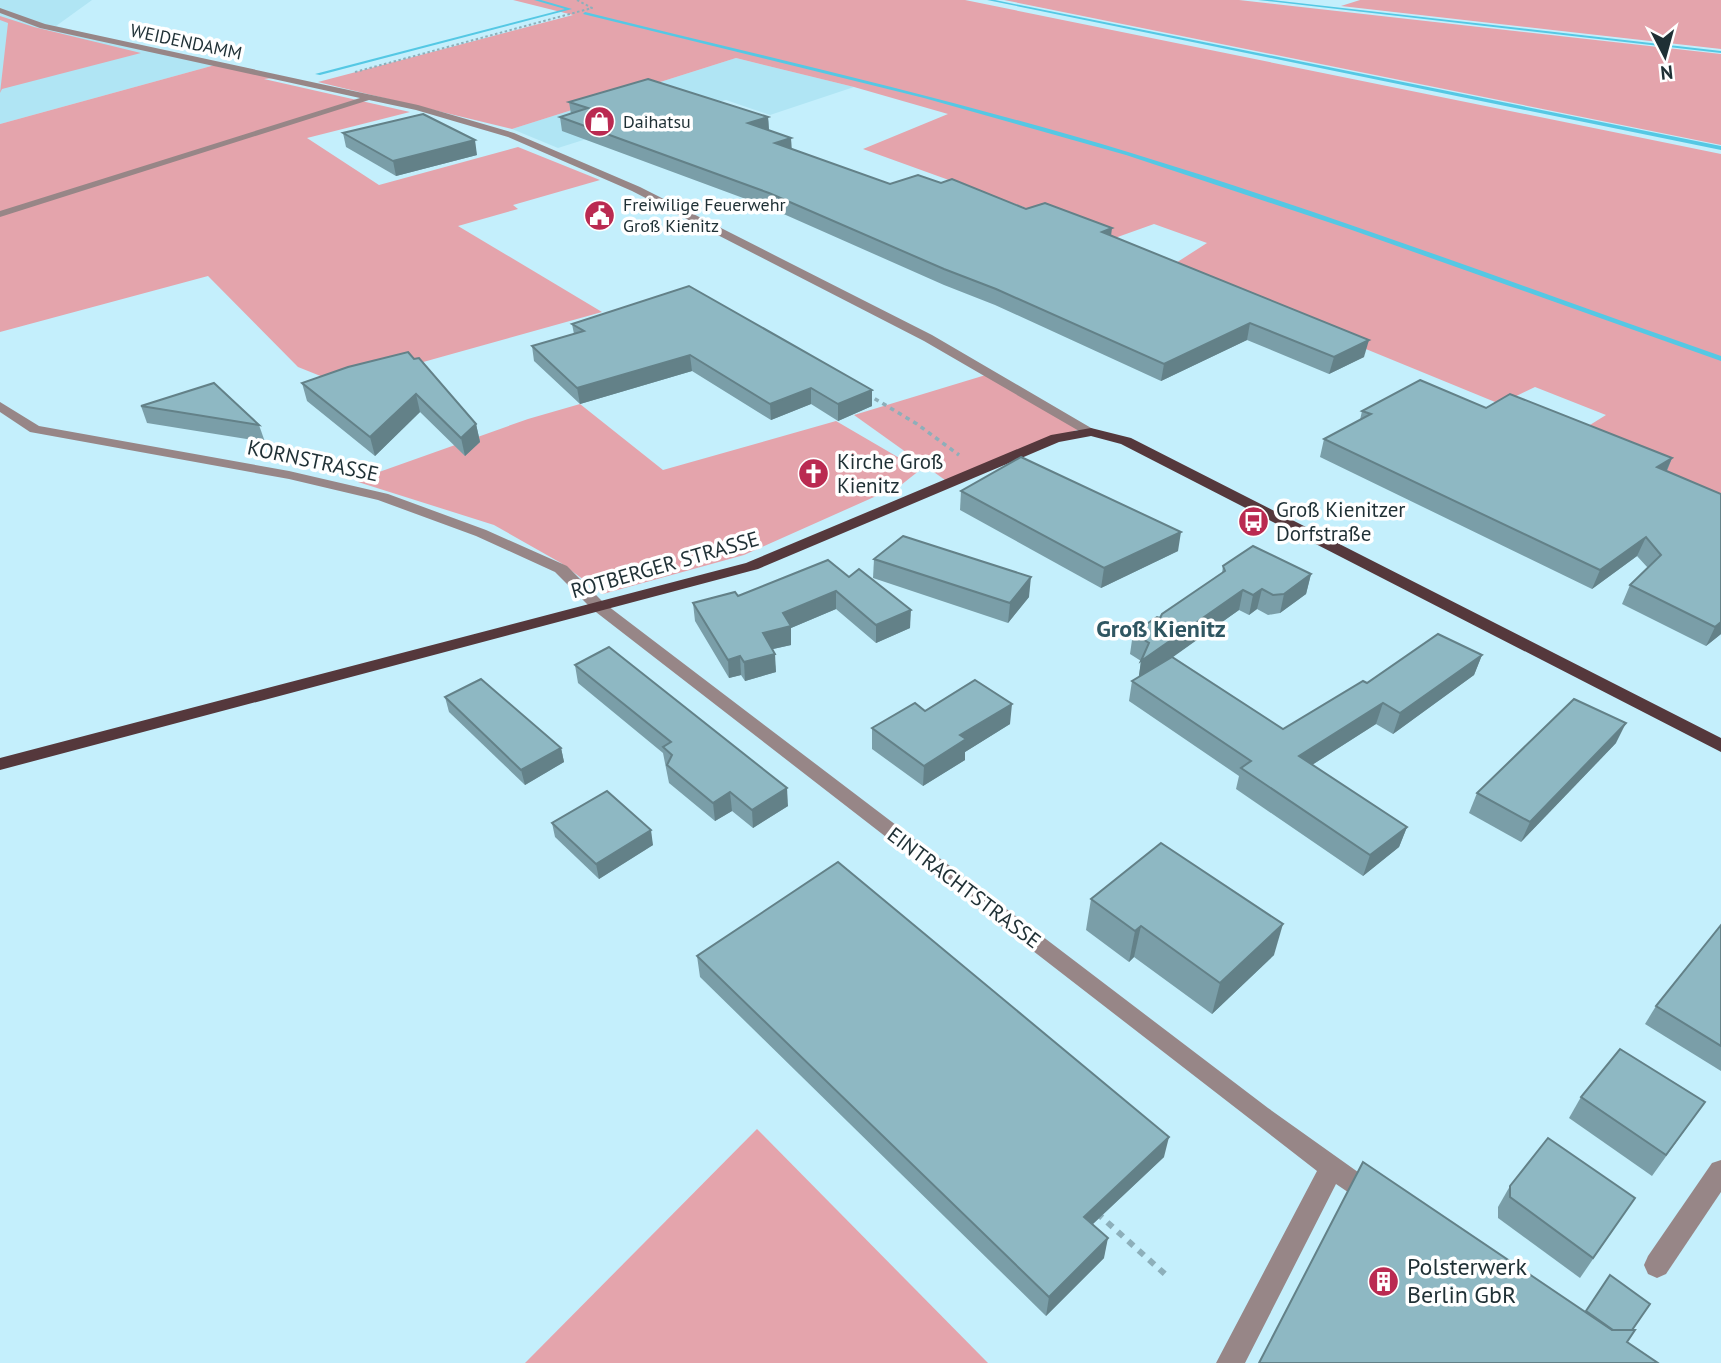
<svg xmlns="http://www.w3.org/2000/svg" width="1721" height="1363" font-family="'PT Sans',sans-serif">
	<rect width="100%" height="100%" fill="#c4effc"/>
	<!-- built -->
	<g fill="#b0e5f4">
		<path d="M0 0H92L56 26 215 65 0 124Z"/>
		<path d="M736 58 854 87 770 115 726 100 640 122 558 148 512 129Z"/>
	</g>
	<!-- green -->
	<g fill="#e4a4ac">
		<path d="M513 0H965L1721 154V495L1577 433 1606 415 1535 387 1500 404 1168 268 1207 243 1154 224 1112 239 863 149 948 114 854 87 736 58 512 129 318 82 573 15Z"/>
		<path d="M1004 0H1239L1721 54V145Z"/>
		<path d="M1360 0H1721V49L1341 6Z"/>
		<path d="M0 16 34 27 141 53 2 89 0 93 8 23 0 20Z"/>
		<path d="M215 65 274 78 264 79 410 112 307 138 379 185 518 147 600 180 513 205 518 209 458 226 602 312 348 383 328 379 298 367 208 276 0 332V124Z"/>
		<path d="M989 374 1082 428 945 480 854 415Z"/>
		<path d="M580 404 663 470 836 421 920 470 901 485 744 555 603 594 561 563 494 525 358 482 365 477 528 419Z"/>
		<path d="M757 1129 988 1363H525Z"/>
	</g>
	<g fill="none" stroke-linecap="round" stroke-linejoin="round">
		<!-- stream -->
		<g fill="#55c8e4" fill-rule="evenodd">
			<path d="M534 0H541L572 9 320 75 315 74 565 9Z"/>
			<path d="M987 0H995L1721 146V150Z"/>
			<path d="M1258 0H1272L1721 51V53Z"/>
			<path d="M585 12C767 57 949 98 1128 152 1328 213 1524 287 1721 356V361L1349 229 1126 155 924 98 583 14Z"/>
		</g>
		<!-- path-far2 -->
		<path stroke="#8dafba" stroke-width="2" stroke-dasharray="2.5 2.5" stroke-linecap="butt" d="M355 72 592 8 577 0"/>
		<!-- path-far1 -->
		<path stroke="#8dafba" stroke-width="3.5" stroke-dasharray="4.5 4.5" stroke-linecap="butt" d="M867 394 917 424 959 455"/>
		<!-- path -->
		<path stroke="#8dafba" stroke-width="6" stroke-dasharray="7 7" stroke-linecap="butt" d="M1097 1213 1166 1275"/>
		<!-- minor -->
		<g fill="#978687" fill-rule="evenodd">
			<path d="M0 8 45 24 418 105 514 133 640 187 932 335 1098 432 1091 436 1086 435 924 341 632 191 508 137 416 110 369 100 0 217V211L360 98 40 28 0 13Z"/>
			<path d="M0 402 39 426 289 471 388 494 486 530 567 566 604 603 1268 1108 1379 1187 1383 1195 1379 1203 1370 1207 1336 1184 1245 1363H1216L1317 1171 592 609 555 572 476 536 378 500 289 479 30 432 0 412Z"/>
			<path d="M1721 1160V1192L1666 1274 1657 1278 1648 1274 1644 1265 1648 1256 1712 1163Z"/>
		</g>
		<!-- major -->
		<path fill="#55383c" fill-rule="evenodd" d="M1091 428 1131 438 1721 738V752L1121 444 1091 436 1059 442 758 569 0 770V758L746 563 1051 435Z"/>
	</g>
	<!-- wall -->
	<g fill="#7a9ea8">
		<path d="M569 102 768 117 769 130 791 138V149L890 184 941 183 1111 235 1364 357 1329 374 1247 340 1161 381 995 305 944 285 770 208 562 131 560 117 571 114Z"/>
		<path d="M343 133 477 155 396 176 346 147Z"/>
		<path d="M572 324 872 390V406L838 421 811 404 771 420 692 371 580 404 534 361 532 346 574 334Z"/>
		<path d="M408 352 476 424 480 442 465 456 420 412 375 456 307 401 302 383Z"/>
		<path d="M141 406 259 425 265 442 147 423Z"/>
		<path d="M1486 408 1672 458 1667 471 1721 494V634L1706 646 1622 604 1630 585 1648 568 1637 556 1592 589 1320 457 1324 439 1360 420 1362 411Z"/>
		<path d="M961 491 1178 551 1101 588 960 510Z"/>
		<path d="M874 559 1029 597 1008 623 873 578Z"/>
		<path d="M828 560 910 628 876 643 836 609 791 628V645L773 649 776 672 745 681 741 675 729 678 695 621 693 603 738 596Z"/>
		<path d="M1223 566 1311 574 1306 594 1280 613 1268 615 1257 609 1249 615 1239 610 1172 657 1283 729 1367 683 1482 655 1474 675 1393 734 1376 724 1312 765 1407 827 1399 847 1363 876 1236 789 1239 776 1129 701 1132 681 1139 677 1141 661 1130 654 1133 633 1160 618 1222 573Z"/>
		<path d="M575 665 788 806 753 828 732 811 715 821 669 783 663 753 578 683Z"/>
		<path d="M445 697 561 748 564 762 525 785 449 712Z"/>
		<path d="M925 711 1010 724 965 752V760L923 786 872 749V728Z"/>
		<path d="M1616 743 1521 842 1469 813 1477 793Z"/>
		<path d="M552 823 653 845 599 879 555 837Z"/>
		<path d="M1091 899 1274 955 1212 1014 1134 957 1129 962 1086 930Z"/>
		<path d="M1721 925V1071L1645 1024 1656 1006Z"/>
		<path d="M697 956 1164 1157 1093 1224 1104 1258 1046 1316 700 977Z"/>
		<path d="M1581 1097 1690 1123 1652 1176 1569 1118Z"/>
		<path d="M1510 1186 1635 1198 1580 1278 1498 1218V1207Z"/>
	</g>
	<!-- shaded-wall -->
	<g fill="#638188">
		<path d="M768 117 769 131 748 123Z"/>
		<path d="M791 138 792 152 775 143Z"/>
		<path d="M475 140 477 155 396 176 393 161Z"/>
		<path d="M1112 228 1110 244 1102 232Z"/>
		<path d="M1250 323 1247 340 1161 381 1164 364Z"/>
		<path d="M1369 340 1364 357 1329 374 1334 357Z"/>
		<path d="M690 355 692 371 580 404 577 388Z"/>
		<path d="M811 388V404L771 420 770 404Z"/>
		<path d="M872 390V406L838 421V404Z"/>
		<path d="M416 394 420 412 375 456 370 437Z"/>
		<path d="M476 424 480 442 465 456 461 438Z"/>
		<path d="M1672 458 1664 476 1657 467Z"/>
		<path d="M1181 532 1178 551 1101 588 1104 568Z"/>
		<path d="M1646 537 1637 556 1592 589 1600 570Z"/>
		<path d="M1311 574 1306 594 1280 613 1284 594Z"/>
		<path d="M1031 577 1029 597 1008 623 1010 603Z"/>
		<path d="M1262 589 1257 609 1249 615 1253 595Z"/>
		<path d="M1243 590 1239 610 1138 682 1141 661Z"/>
		<path d="M836 591V609L791 628V645L764 651 763 633 783 613Z"/>
		<path d="M911 610 910 628 876 643V625Z"/>
		<path d="M1721 622V634L1706 646 1715 627Z"/>
		<path d="M775 654 776 672 745 681 744 662Z"/>
		<path d="M1482 655 1474 675 1393 734 1400 713Z"/>
		<path d="M740 656 741 675 729 678 728 660Z"/>
		<path d="M1383 703 1376 724 1293 777 1299 756Z"/>
		<path d="M1012 704 1010 724 965 752V760L923 786 924 766 960 735Z"/>
		<path d="M1626 723 1616 743 1521 842 1530 822Z"/>
		<path d="M561 748 564 762 525 785 521 770Z"/>
		<path d="M787 788 788 806 753 828 752 810Z"/>
		<path d="M730 792 732 811 715 821 713 803Z"/>
		<path d="M1407 827 1399 847 1363 876 1370 855Z"/>
		<path d="M651 830 653 845 599 879 596 864Z"/>
		<path d="M1283 924 1274 955 1212 1014 1220 983Z"/>
		<path d="M1141 926 1134 957 1129 962 1135 931Z"/>
		<path d="M1169 1137 1164 1157 1080 1236 1084 1217Z"/>
		<path d="M1108 1238 1104 1258 1046 1316 1049 1297Z"/>
	</g>
	<!-- building -->
	<g fill="#8eb8c3" stroke="#638188" stroke-width="2">
		<path d="M648 79 768 117 748 123 791 138 775 143 890 184 918 175 941 183 952 179 1026 209 1045 203 1112 228 1102 232 1369 340 1334 357 1250 323 1164 364 996 289 944 269 769 193 560 117 588 108 569 102Z"/>
		<path d="M423 114 475 140 393 161 343 133Z"/>
		<path d="M689 286 872 390 838 404 811 388 770 404 690 355 577 388 532 346 584 331 572 324Z"/>
		<path d="M408 352 414 359 419 358 476 424 461 438 416 394 370 437 302 383 348 367Z"/>
		<path d="M1420 380 1486 408 1510 394 1672 458 1657 467 1721 494V622L1715 627 1630 585 1661 555 1646 537 1600 570 1324 439 1371 414 1362 411Z"/>
		<path d="M214 383 259 425 141 406Z"/>
		<path d="M1021 457 1181 532 1104 568 961 491Z"/>
		<path d="M903 536 1031 577 1010 603 874 559Z"/>
		<path d="M1253 546 1311 574 1284 594 1273 595 1262 589 1253 595 1243 590 1141 661 1149 643 1133 633 1157 617 1160 618 1162 614 1225 571 1223 566Z"/>
		<path d="M828 560 849 577 859 569 911 610 876 625 836 591 783 613 791 626 763 633 775 654 744 662 740 656 728 660 693 603 735 592 738 596Z"/>
		<path d="M1438 634 1482 655 1400 713 1383 703 1299 756 1407 827 1370 855 1241 768 1251 761 1132 681 1172 657 1283 729 1363 681 1367 683Z"/>
		<path d="M609 647 787 788 752 810 730 792 713 803 667 765 672 755 663 747 671 742 575 665Z"/>
		<path d="M481 679 561 748 521 770 445 697Z"/>
		<path d="M975 680 1012 704 960 735 966 739 924 766 872 728 915 703 925 711Z"/>
		<path d="M1574 699 1626 723 1530 822 1477 793Z"/>
		<path d="M607 791 651 830 596 864 552 823Z"/>
		<path d="M1161 843 1283 924 1220 983 1141 926 1135 931 1091 899Z"/>
		<path d="M838 862 1169 1137 1084 1217 1108 1238 1049 1297 697 956Z"/>
		<path d="M1721 925V1046L1656 1006Z"/>
		<path d="M1620 1049 1705 1102 1666 1155 1581 1097Z"/>
		<path d="M1548 1138 1635 1198 1593 1258 1510 1197V1186Z"/>
		<path d="M1363 1162 1612 1330H1635L1627 1342 1658 1363H1259Z"/>
		<path d="M1610 1275 1650 1304 1632 1330H1613L1586 1311Z"/>
	</g>
	<!-- icons -->
	<defs>
		<symbol id="shop-disc" viewBox="-11 -11 22 22"><circle r="9.5" fill="#ba2a51" stroke="#fff"/><path d="M-5-2.5h2.3a2.7 3.5 0 0 1 5.4 0H5L5.5 6h-11ZM-1.5-2.5h3a1.5 2.3 0 0 0-3 0Z" fill="#fff"/></symbol>
		<symbol id="civic-disc" viewBox="-11 -11 22 22"><circle r="9.5" fill="#ba2a51" stroke="#fff"/><path d="M-.6-6.5H3V-4.5H.6V-3L4-1V1h2V6H-6V1h2V-1L-.6-3ZM-1.2 2.5V6h2.4V2.5Z" fill="#fff"/></symbol>
		<symbol id="church-disc" viewBox="-11 -11 22 22"><circle r="9.5" fill="#ba2a51" stroke="#fff"/><path d="M-1.2-6h2.4v3.5h3.3v2.4h-3.3V6h-2.4V-.1h-3.3v-2.4h3.3Z" fill="#fff"/></symbol>
		<symbol id="bus-disc" viewBox="-11 -11 22 22"><circle r="9.5" fill="#ba2a51" stroke="#fff"/><path d="M-5-6H5V4H4V6H2V4H-2V6H-4V4H-5ZM-3.5-4V0h7V-4ZM-3.5 1.2v1.5H-2V1.2ZM2 1.2v1.5H3.5V1.2Z" fill="#fff"/></symbol>
		<symbol id="building-disc" viewBox="-11 -11 22 22"><circle r="9.5" fill="#ba2a51" stroke="#fff"/><path d="M-4-6H4V6H1V3H-1V6H-4ZM-2.5-4.3h1.7v1.8h-1.7ZM.8-4.3h1.7v1.8H.8ZM-2.5-1h1.7V.8h-1.7ZM.8-1h1.7V.8H.8Z" fill="#fff"/></symbol>
	</defs>
	<g fill-rule="evenodd">
		<use href="#shop-disc" x="582" y="104" width="35" height="35"/>
		<use href="#civic-disc" x="582" y="198" width="35" height="35"/>
		<use href="#church-disc" x="796" y="456" width="35" height="35"/>
		<use href="#bus-disc" x="1236" y="504" width="35" height="35"/>
		<use href="#building-disc" x="1366" y="1264" width="35" height="35"/>
	</g>
	<g text-anchor="middle" stroke-width="7" stroke-linejoin="round" paint-order="stroke">
		<!-- far-street labels -->
		<g font-size="18" fill="#1f3035" stroke="#fff">
			<text transform="translate(186 42) rotate(12)" y="6">WEIDENDAMM</text>
		</g>
		<!-- far-poi labels -->
		<g font-size="18" fill="#1f3035" stroke="#fff" text-anchor="start">
			<text x="623" y="128">Daihatsu</text>
			<text x="623" y="211">Freiwilige Feuerwehr<tspan x="623" dy="21">Groß Kienitz</tspan></text>
		</g>
		<!-- street labels -->
		<g font-size="21" fill="#1f3035" stroke="#fff">
			<text transform="translate(313 461) rotate(12)" y="7">KORNSTRASSE</text>
			<text transform="translate(665 565) rotate(-16)" y="7">ROTBERGER STRASSE</text>
			<text transform="translate(964 888) rotate(37)" y="7">EINTRACHTSTRASSE</text>
		</g>
		<!-- poi labels -->
		<g font-size="21" fill="#1f3035" stroke="#fff" text-anchor="start">
			<text x="837" y="469">Kirche Groß<tspan x="837" dy="24">Kienitz</tspan></text>
			<text x="1276" y="517">Groß Kienitzer<tspan x="1276" dy="24">Dorfstraße</tspan></text>
		</g>
		<!-- quarter labels -->
		<g font-size="24" font-weight="bold" fill="#2f5661" stroke="#fff">
			<text x="1161" y="637">Groß Kienitz</text>
		</g>
		<!-- near-poi labels -->
		<g font-size="24" fill="#1f3035" stroke="#fff" text-anchor="start">
			<text x="1407" y="1275">Polsterwerk<tspan x="1407" dy="28">Berlin GbR</tspan></text>
		</g>
	</g>
	<!-- north arrow -->
	<g transform="translate(1665 56) rotate(174)" stroke="#ffffff" stroke-width="5" paint-order="stroke">
	<path d="M0-5L12 26L0 18L-12 26Z" fill="#1f3035"/>
	<text y="-10" font-size="19" font-weight="bold" text-anchor="middle" fill="#1f3035">N</text>
	</g>
</svg>
